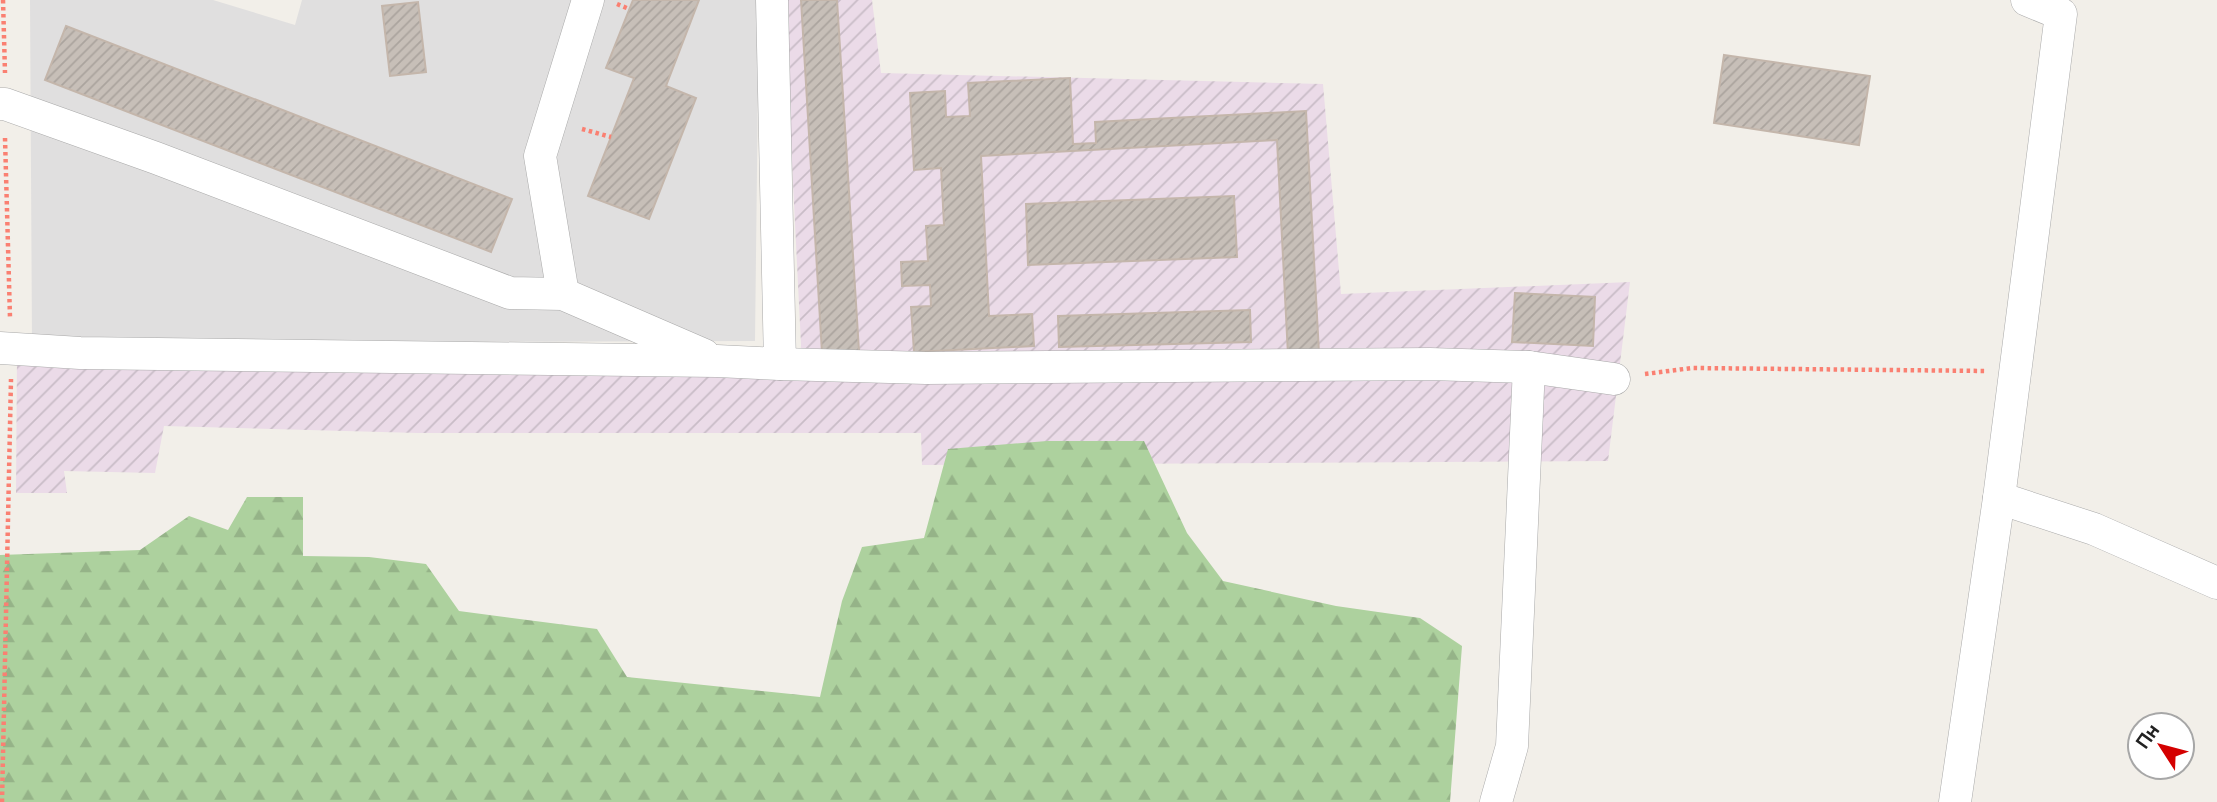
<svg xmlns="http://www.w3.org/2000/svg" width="2217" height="802" font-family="Raleway,sans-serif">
	<defs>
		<pattern id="industrial-furrows" width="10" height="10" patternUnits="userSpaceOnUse" patternTransform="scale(1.75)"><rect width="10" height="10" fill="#ebdbe8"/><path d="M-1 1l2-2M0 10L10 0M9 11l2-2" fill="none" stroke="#c9bcc7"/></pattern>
		<pattern id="forest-firs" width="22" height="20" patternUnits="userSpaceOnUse" patternTransform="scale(1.75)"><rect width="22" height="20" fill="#add19e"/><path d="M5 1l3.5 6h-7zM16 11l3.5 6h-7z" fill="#95b388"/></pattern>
		<pattern id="building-hatch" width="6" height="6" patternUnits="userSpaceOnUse" patternTransform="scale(1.75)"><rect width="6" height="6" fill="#c7bfb8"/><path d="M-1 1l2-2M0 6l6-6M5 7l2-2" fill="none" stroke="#aba49e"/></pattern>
	</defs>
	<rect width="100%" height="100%" fill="#f2efe9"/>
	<!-- residential -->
	<path fill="#e0dfdf" d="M30 0H213L295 25 302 0H759L755 341 32 343Z"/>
	<!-- industrial -->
	<path fill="url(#industrial-furrows)" d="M784 0H872L881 73 1323 84 1341 294 1630 282 1608 461 922 465 921 433H418L164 426 155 473 64 471 67 493H16L17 357 799 371 801 345Z"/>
	<!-- forest -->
	<path fill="url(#forest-firs)" d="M1047 441H1144L1187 533 1223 581 1336 606 1420 618 1462 646 1450 802H0V555L140 550 189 516 228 530 247 497H303V556L369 557 426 564 459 611 597 629 627 677 820 697 842 601 862 547 924 538 948 449Z"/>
	<!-- building -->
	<g fill="url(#building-hatch)" stroke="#c4b6ab" stroke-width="2">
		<path d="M633 0H699L666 86 696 98 649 219 588 196 634 78 606 68Z"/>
		<path d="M801 0H837L859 351 822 353Z"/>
		<path d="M418 2 426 72 390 76 382 6Z"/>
		<path d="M66 26 512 199 491 252 45 80Z"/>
		<path d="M1724 55 1870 76 1859 145 1714 123Z"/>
		<path d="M1070 78 1073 144 1096 143 1095 122 1306 111 1319 353 1288 355 1277 140 981 156 989 316 1032 314 1034 346 914 352 911 307 931 306 930 285 902 286 901 262 928 261 926 226 944 225 941 168 914 170 910 93 945 91 946 117 970 116 968 83Z"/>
		<path d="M1234 196 1237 257 1028 265 1026 204Z"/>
		<path d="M1515 293 1595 297 1593 346 1512 342Z"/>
		<path d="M1250 310 1251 342 1059 347 1058 316Z"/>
	</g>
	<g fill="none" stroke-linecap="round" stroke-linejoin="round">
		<defs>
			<g id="minor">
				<path d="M0 104H5L156 158 510 293 563 294 704 355"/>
				<path d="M563 294 540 156 588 0"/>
				<path d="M0 348 80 353 717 361 780 364 772 0"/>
				<path d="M780 364 926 368 1430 364 1529 367 1614 379"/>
				<path d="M1999 498 2094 529 2217 583"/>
				<path d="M1496 802 1512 746 1529 367"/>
				<path d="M1955 802 1999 498 2061 14 2027 0"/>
			</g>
		</defs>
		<!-- minor casing -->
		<use href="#minor" stroke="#a9a9a9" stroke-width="33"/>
		<!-- path -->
		<g stroke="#fa8072" stroke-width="4.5" stroke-dasharray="3.5 3.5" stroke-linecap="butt">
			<path d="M3 0 5 73"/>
			<path d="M617 4 629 9"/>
			<path d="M582 129 611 137"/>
			<path d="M5 138 10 318"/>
			<path d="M1645 374 1692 368 1986 371"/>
			<path d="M2 802 11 379"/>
		</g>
		<!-- minor -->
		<use href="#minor" stroke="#fff" stroke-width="32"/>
	</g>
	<!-- north arrow -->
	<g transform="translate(2161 746) rotate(306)"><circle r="33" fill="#ffffff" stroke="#a7a7a7" stroke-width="2"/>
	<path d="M0-5L12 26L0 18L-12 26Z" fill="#d40000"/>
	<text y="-10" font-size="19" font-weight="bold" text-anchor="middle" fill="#222222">Пн</text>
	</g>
</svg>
